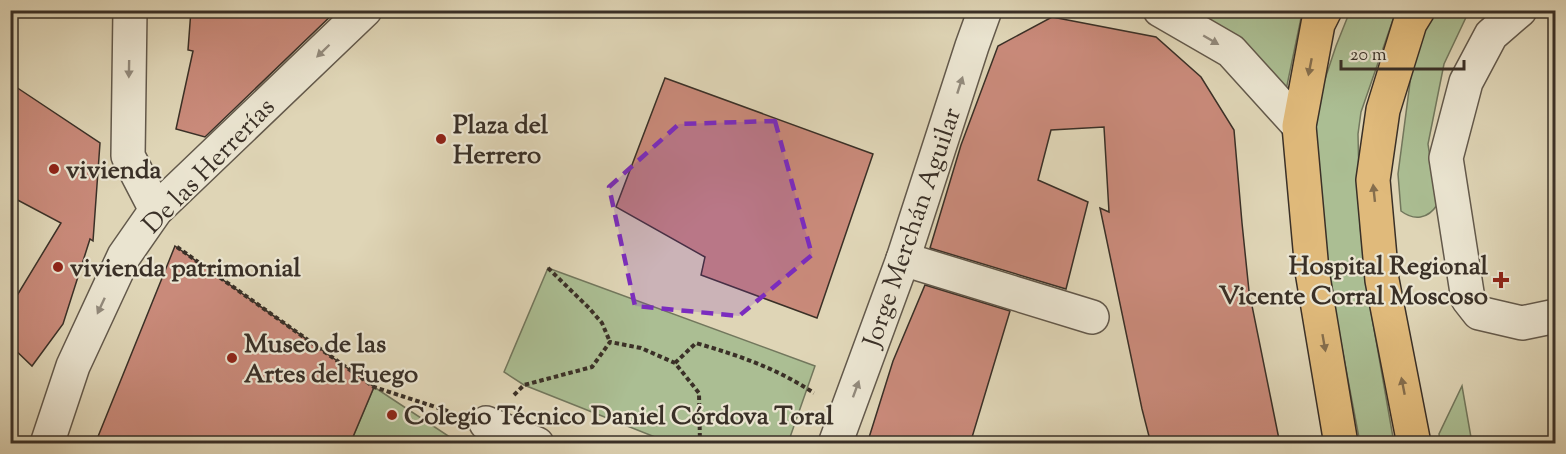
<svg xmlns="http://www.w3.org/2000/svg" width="1566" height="454" font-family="'Sorts Mill Goudy',serif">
	<rect width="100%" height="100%" fill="#dfd5b6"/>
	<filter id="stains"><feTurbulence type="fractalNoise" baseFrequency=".00333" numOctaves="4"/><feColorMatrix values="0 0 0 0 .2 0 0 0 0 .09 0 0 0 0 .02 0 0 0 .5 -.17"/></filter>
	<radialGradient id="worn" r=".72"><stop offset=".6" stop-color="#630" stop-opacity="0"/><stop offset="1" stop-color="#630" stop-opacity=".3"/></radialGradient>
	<!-- green -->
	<g fill="#abbe93" stroke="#72775d" stroke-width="1.5">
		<path d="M1181 11H1304L1301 18 1285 95Z"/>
		<path d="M1350 11H1396L1361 112 1358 134 1360 225 1366 283 1394 443H1360L1326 264 1315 134 1317 103 1336 46Z"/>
		<path d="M1435 11H1469L1444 64 1428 144 1437 205C1428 219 1414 221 1401 211L1398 174 1411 75 1422 34Z"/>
		<path d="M548 268 815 366 788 443H670L524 385 504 372Z"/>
		<path d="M1462 386 1472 443H1440L1439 434Z"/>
		<path d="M374 387 459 443 350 444Z"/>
	</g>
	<!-- building -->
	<g fill="#c98a7a" stroke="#3a3027" stroke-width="1.5">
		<path d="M191 10H337L205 137 176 129 193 51 188 50Z"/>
		<path d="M1052 17 1156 37 1201 77 1234 130 1242 223 1249 291 1280 444H1151L1142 409 1100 208 1109 212 1104 127 1051 130 1038 180 1088 202 1066 289 930 248 961 145 998 46Z"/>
		<path d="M665 78 873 154 817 318 701 275 705 257 616 207Z"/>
		<path d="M10 83 100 143 93 241 90 239 63 324 32 366 10 345V307L61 223 10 196Z"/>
		<path d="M175 246 374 387 350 444H95Z"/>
		<path d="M925 285 1010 311 970 444H867L893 361Z"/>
	</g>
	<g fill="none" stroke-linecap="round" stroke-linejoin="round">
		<defs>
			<g id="minor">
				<path d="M130 10 128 156 156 210"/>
				<path d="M1160 10 1231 51 1299 126"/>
				<path d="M1520 10 1491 35 1466 82 1446 158 1468 299 1479 313 1522 323 1556 316"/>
				<path d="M903 259 1092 317"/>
				<path d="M486 423 537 444"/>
				<path d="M47 444 73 366 124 256 156 210 365 10"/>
				<path d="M835 444 903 259 972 46 985 10"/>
			</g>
			<g id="major">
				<path d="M1325 10 1318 24 1299 126 1312 271 1341 444"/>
				<path d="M1414 444 1382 280 1373 180 1383 110 1410 23 1418 10"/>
			</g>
		</defs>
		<!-- minor casing -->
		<use href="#minor" stroke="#63594b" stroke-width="36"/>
		<!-- major casing -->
		<use href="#major" stroke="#3a3027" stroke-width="36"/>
		<!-- path -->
		<g stroke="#3a3027" stroke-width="4" stroke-dasharray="4.5 3" stroke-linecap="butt">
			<path d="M177 247 374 387 451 412"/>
			<path d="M548 268 589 308 602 323 610 342"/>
			<path d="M675 363 696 343C740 356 776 368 814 393"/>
			<path d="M514 395 524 385 592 367 610 342 641 348 675 363 699 393 700 444"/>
		</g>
		<!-- minor -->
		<use href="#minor" stroke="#eae4d0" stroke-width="33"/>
		<!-- major -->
		<use href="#major" stroke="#e0ba7b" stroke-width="33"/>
	</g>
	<!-- one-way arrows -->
	<defs><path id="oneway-solid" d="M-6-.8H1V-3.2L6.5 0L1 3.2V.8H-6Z" transform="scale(1.5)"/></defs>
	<g fill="#928a7c">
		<use href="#oneway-solid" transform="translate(1211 40) rotate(30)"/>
		<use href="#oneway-solid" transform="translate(323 51) rotate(136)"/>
		<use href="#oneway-solid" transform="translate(129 69) rotate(91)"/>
		<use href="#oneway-solid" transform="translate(960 85) rotate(-72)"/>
		<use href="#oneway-solid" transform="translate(101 306) rotate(115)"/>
		<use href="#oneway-solid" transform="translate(856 389) rotate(-70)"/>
	</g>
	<g fill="#856e4d">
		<use href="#oneway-solid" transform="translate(1310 67) rotate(101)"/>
		<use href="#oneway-solid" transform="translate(1374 193) rotate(-96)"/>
		<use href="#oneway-solid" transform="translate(1324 343) rotate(80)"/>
		<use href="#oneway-solid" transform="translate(1403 386) rotate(-101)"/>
	</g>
	<!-- marked area -->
	<path fill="#7b2cbf" fill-opacity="0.2" stroke="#7b2cbf" stroke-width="4.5" stroke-dasharray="12 8" stroke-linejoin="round" d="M775 121 812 255 739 316 635 306 609 187 679 124Z"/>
	<!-- markers -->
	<g fill="#8f2418" stroke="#eae4d0" stroke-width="2">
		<circle cx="441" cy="139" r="6"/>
		<circle cx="54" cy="169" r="6"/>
		<circle cx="58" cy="267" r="6"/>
		<path d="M1498 271h6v6h6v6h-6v6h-6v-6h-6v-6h6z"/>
		<circle cx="232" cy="358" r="6"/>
		<circle cx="392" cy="415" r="6"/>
	</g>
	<g text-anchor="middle" stroke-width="4.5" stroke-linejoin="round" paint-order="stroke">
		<!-- poi labels -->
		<g font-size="26" font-weight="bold" fill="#3a3027" stroke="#eae4d0" text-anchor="start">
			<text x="453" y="133">Plaza del<tspan x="453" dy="30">Herrero</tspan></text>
			<text x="66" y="178">vivienda</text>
			<text x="1488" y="274" text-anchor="end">Hospital Regional<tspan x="1488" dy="30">Vicente Corral Moscoso</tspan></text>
			<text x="70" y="276">vivienda patrimonial</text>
			<text x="244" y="352">Museo de las<tspan x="244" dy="30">Artes del Fuego</tspan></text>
			<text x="404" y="424">Colegio Técnico Daniel Córdova Toral</text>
		</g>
		<!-- street labels -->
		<g font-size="26" fill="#3a3027" stroke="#eae4d0">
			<text transform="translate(208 165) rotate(-46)" y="9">De las Herrerías</text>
			<text transform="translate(911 227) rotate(-71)" y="9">Jorge Merchán Aguilar</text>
		</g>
	</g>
	<!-- margin -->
	<rect width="1566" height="454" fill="none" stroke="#dfd5b6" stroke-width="36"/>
	<rect x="12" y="12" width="1542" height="430" fill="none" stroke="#3a3027" stroke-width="3"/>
	<rect x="18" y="18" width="1530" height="418" fill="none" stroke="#3a3027" stroke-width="1.5"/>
	<!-- scale -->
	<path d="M1341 60v9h123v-9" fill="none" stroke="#3a3027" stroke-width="3"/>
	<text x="1350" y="60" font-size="18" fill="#3a3027" stroke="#eae4d0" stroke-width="4.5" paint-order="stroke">20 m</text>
	<rect width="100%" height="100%" filter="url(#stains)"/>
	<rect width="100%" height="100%" fill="url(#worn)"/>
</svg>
